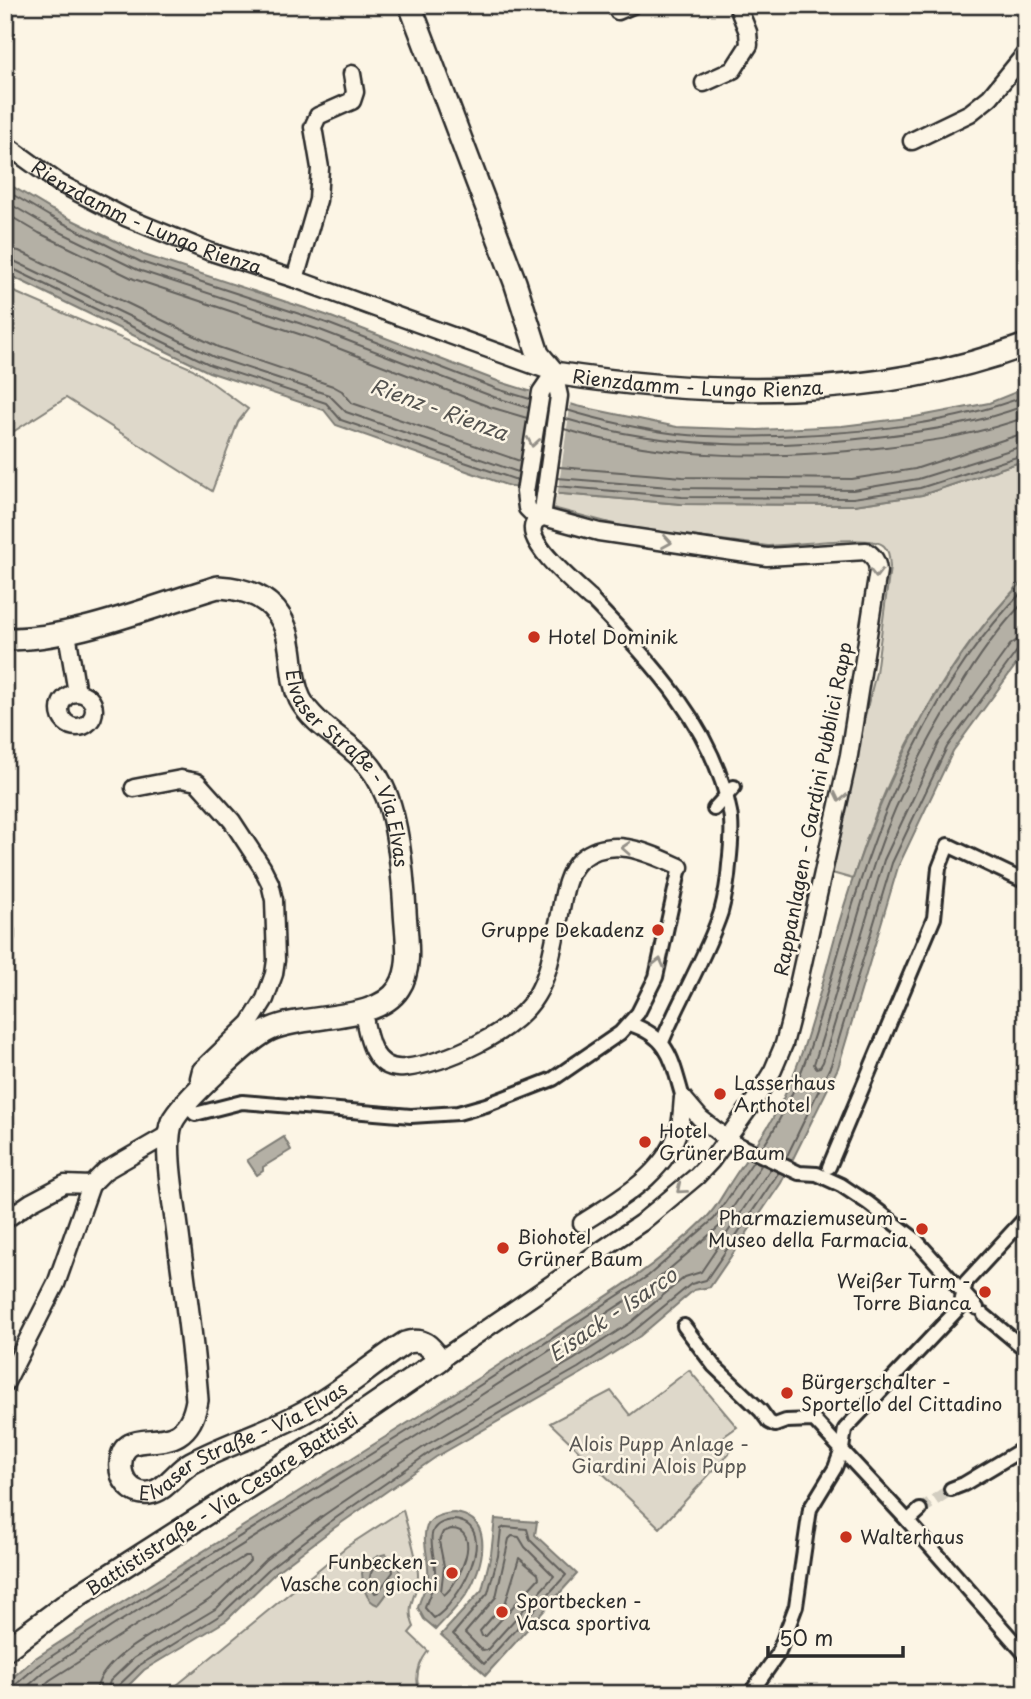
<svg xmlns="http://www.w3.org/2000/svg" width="1031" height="1699" font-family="'Playpen Sans',sans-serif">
	<rect width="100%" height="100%" fill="#fcf5e5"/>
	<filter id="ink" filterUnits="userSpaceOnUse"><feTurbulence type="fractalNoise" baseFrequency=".0143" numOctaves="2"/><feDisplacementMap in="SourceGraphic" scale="14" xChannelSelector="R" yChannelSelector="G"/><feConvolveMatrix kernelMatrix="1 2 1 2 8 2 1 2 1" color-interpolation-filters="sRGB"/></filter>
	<g filter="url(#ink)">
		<!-- green -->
		<g fill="#ded8ca" stroke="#84827a" stroke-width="2">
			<path d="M5 288 193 369 248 409 238 422 212 491 66 398 5 437Z"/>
			<path d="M1026 460V578C944 660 887 769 853 879L825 871 876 673 890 567C889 559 890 552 884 546 872 533 790 546 768 546L629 528 549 507 550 493 681 504 854 505 922 495Z"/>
			<path d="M689 1370 737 1427 723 1437 731 1451 660 1528 550 1423 611 1391 630 1415Z"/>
			<path d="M403 1510C408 1531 417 1553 418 1574 419 1595 404 1603 414 1627L409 1633 428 1651C418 1664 414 1678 420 1694H166L346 1547Z"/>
		</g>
		<!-- water -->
		<g fill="#b4b0a5" stroke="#7d7b74" stroke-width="2">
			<path d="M5 182 52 210 144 255 326 315 500 382 577 406 677 427 758 430 842 426 915 417 989 403 1026 388V460L922 495 854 505 681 504 550 493 512 487 336 425 324 410 209 372 5 273Z"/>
			<path d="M1026 578V651L953 751 898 867 838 1068 781 1183 710 1287 694 1290 640 1336 582 1373 436 1457 334 1528 276 1572 227 1620 144 1670 120 1694H5V1684L34 1659C186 1560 342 1466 494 1368 566 1321 646 1278 707 1217 716 1208 722 1196 729 1185 741 1166 755 1147 767 1128 803 1070 818 998 836 933 873 804 930 674 1026 578Z"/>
			<path d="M284 1137 291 1150 263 1167V1171L257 1175 247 1160Z"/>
			<path d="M454 1513C496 1517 483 1567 468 1592 459 1606 447 1617 436 1629L424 1619 418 1608C420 1597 427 1588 428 1577 431 1551 408 1516 454 1513Z"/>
			<path d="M495 1519 537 1522 535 1535 577 1574 486 1675 441 1635 482 1590 491 1554Z"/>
			<path d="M386 1554 398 1562 400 1574C397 1579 381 1603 378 1605 365 1601 363 1586 362 1573 367 1562 374 1556 386 1554Z"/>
		</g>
		<!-- pier -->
		<path fill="#fcf5e5" d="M530 390 571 400 557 497 518 491Z"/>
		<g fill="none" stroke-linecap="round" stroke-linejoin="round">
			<!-- shore -->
			<g stroke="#62605c" stroke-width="2">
				<path d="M5 190 49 216 141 262 324 322 497 389 530 399"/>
				<path d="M5 201 44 224 138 270 320 330 494 397 529 408"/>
				<path d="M5 213 39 233 134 279 317 340 490 407 527 418"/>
				<path d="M5 248 19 251 218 347 333 386 342 391 352 403 520 461"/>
				<path d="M5 259 14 261 214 357 329 395 346 412 518 472"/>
				<path d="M5 268H11L211 365 326 403 341 420 517 480"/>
				<path d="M567 410C598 420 645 430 677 434 717 438 759 437 800 435 876 431 954 423 1026 396"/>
				<path d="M566 419C669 450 778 449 885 436 933 430 980 423 1026 405"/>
				<path d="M564 429C668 461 779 460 886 447 933 441 981 434 1026 417"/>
				<path d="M559 467 683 477 852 479 915 469 1015 436 1026 435"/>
				<path d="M557 478 682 488 853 490 918 479 1026 445"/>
				<path d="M556 486 682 497 853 498 920 488 1026 454"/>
				<path d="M1026 600C998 628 976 660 956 694 924 746 895 802 875 861 853 928 836 997 814 1064L816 1068 820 1067 823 1062 884 860 939 743 1010 645 1017 640 1026 639"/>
				<path d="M763 1147C806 1082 822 1007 844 934 880 809 933 681 1026 588"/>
				<path d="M786 1158 831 1065 892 863 947 747 1017 651 1026 647"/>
				<path d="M454 1520C503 1525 458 1605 434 1618L425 1608C428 1596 435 1587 435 1575 437 1553 417 1523 454 1520Z"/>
				<path d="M505 1527 527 1529 530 1540 566 1575 484 1664 453 1634 488 1593 498 1556 501 1529Z"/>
				<path d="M451 1529C484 1529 459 1584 444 1595L441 1591 444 1566 439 1541 443 1532Z"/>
				<path d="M512 1536 519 1537 525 1547 554 1576 487 1650 483 1651 465 1633 496 1597 509 1539Z"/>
				<path d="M519 1558 538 1574 539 1578 486 1636H482L480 1631 506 1601Z"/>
				<path d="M385 1561 392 1566 393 1572 378 1592 375 1593C366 1580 369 1566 385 1561Z"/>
				<path d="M5 1689 12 1688 38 1665 107 1620 468 1393 648 1276 714 1219 754 1160"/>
				<path d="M19 1694 44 1672 111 1627 472 1401 653 1283 721 1225 762 1164"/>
				<path d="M34 1694 50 1680 245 1556H249L250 1561C237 1574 224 1588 210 1599 181 1622 97 1653 96 1694"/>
				<path d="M106 1694 110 1681 134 1658 217 1608 265 1560 324 1515 428 1444 573 1360 630 1323 685 1277 701 1272 771 1168"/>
				<path d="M115 1694 117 1687 140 1665 222 1614 271 1567 330 1522 432 1451 578 1368 635 1330 691 1284 706 1280 779 1172"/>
			</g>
			<!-- pedestrian-tunnel -->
			<path stroke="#d2cdc0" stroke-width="12" stroke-dasharray="12 6" stroke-linecap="butt" d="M920 1510 951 1489"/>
			<defs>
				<g id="pedestrian">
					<path d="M590 598C649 660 713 724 730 812 733 828 731 848 729 865 728 880 725 897 721 912 706 957 680 998 662 1042"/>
					<path d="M714 809 734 787"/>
					<path d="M630 1024C670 1037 672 1061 683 1098"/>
					<path d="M185 1104 195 1114 242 1102 411 1116 458 1113 486 1105 553 1079 620 1033 638 1013 656 977 680 867"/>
					<path d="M727 1139 799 1173 817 1174 841 1185 868 1203 916 1240 977 1308"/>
					<path d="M829 1167 934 918 939 868 948 845 1026 882"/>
					<path d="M984 1315 1026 1350"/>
					<path d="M684 1326 714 1366 761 1411 769 1422 775 1425 786 1421 814 1420 908 1521 1026 1655"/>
					<path d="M951 1489 964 1484 1026 1447"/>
					<path d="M908 1521 920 1510"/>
					<path d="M750 1694 778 1654 796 1606 810 1509 835 1468 842 1449 845 1429 960 1307 966 1282 1026 1217"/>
				</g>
				<g id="minor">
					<path d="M618 11 632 5"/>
					<path d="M704 83 733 70 749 45 748 32 737 5"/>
					<path d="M912 141 970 113 990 97 1026 53"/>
					<path id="s1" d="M5 144 59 183 125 217 208 251 295 279 552 372"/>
					<path d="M295 279 318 200 320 168 313 127 318 116 352 101 355 92 352 74"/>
					<path d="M542 517 559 396 554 373"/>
					<path d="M542 517C539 519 535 521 534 524 524 542 577 586 590 598"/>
					<path d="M67 633 77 693"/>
					<circle cx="77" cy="710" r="17"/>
					<path d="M134 788 181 779 197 782 232 821 262 867 270 883 274 900 276 960 274 974 265 999 250 1023 201 1070 199 1078 205 1085"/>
					<path d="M5 930V938"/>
					<path d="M363 1011C367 1035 372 1071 404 1068 446 1063 514 1033 536 996 550 973 553 944 559 919 563 900 565 874 580 860 611 834 649 853 680 867"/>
					<path d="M683 1098 700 1118 727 1139"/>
					<path d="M5 1220 31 1202 65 1184 91 1185"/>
					<path d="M582 1223C621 1198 668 1173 680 1125 682 1116 682 1106 683 1098"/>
					<path d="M440 1360 641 1223 697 1176 711 1161 757 1097 773 1070 784 1044 791 1017 849 755 878 571C877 561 874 556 866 551L767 557 599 532 533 514 527 508 525 492 541 392 554 373"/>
					<path d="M5 1384 56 1284 91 1185 105 1171 169 1134"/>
				</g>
				<g id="tertiary">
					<path id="s2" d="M410 5 515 282 538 354 554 373C710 397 876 401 1026 345"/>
					<path id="s3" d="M5 639C73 640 152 606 218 587 257 589 285 605 290 648 293 665 292 683 300 699 313 724 342 738 361 757 373 768 381 782 387 797 399 829 403 876 405 911 406 935 413 967 399 988 377 1023 307 1013 271 1029 250 1038 182 1102 172 1122 163 1144 174 1202 177 1227 184 1284 193 1342 197 1400 186 1468 124 1419 121 1462 119 1478 131 1495 149 1493 166 1491 176 1471 191 1463 229 1443 271 1431 308 1410 343 1391 372 1364 405 1343 423 1337 430 1346 440 1360L345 1425 79 1595 5 1650"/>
				</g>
			</defs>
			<!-- pedestrian casing -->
			<use href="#pedestrian" stroke="#2b2b2b" stroke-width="18"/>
			<!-- minor casing -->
			<use href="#minor" stroke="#2b2b2b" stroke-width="21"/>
			<!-- tertiary casing -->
			<use href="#tertiary" stroke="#2b2b2b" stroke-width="26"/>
			<!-- pedestrian -->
			<use href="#pedestrian" stroke="#fcf5e5" stroke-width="12"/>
			<!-- minor -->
			<use href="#minor" stroke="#fcf5e5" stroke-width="16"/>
			<!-- tertiary -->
			<use href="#tertiary" stroke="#fcf5e5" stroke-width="21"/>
		</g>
		<!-- one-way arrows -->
		<defs><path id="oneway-chevron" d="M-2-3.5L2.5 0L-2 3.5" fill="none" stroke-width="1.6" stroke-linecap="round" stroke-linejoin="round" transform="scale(1.75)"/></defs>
		<g stroke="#949088">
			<use href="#oneway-chevron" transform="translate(533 442) rotate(99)"/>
			<use href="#oneway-chevron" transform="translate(667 542) rotate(9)"/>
			<use href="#oneway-chevron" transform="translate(876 573) rotate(90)"/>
			<use href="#oneway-chevron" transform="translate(840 797) rotate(102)"/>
			<use href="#oneway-chevron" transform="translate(626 848) rotate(-177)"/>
			<use href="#oneway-chevron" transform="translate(659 963) rotate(-76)"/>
			<use href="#oneway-chevron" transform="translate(681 1189) rotate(140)"/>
		</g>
	</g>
	<!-- markers -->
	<g fill="#c8321e" stroke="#fcf5e5" stroke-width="2.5">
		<circle cx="534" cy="637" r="7"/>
		<circle cx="658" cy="930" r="7"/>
		<circle cx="720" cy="1094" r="7"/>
		<circle cx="645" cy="1142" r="7"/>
		<circle cx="922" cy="1229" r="7"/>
		<circle cx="503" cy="1248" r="7"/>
		<circle cx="985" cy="1292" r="7"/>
		<circle cx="787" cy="1393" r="7"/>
		<circle cx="846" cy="1537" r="7"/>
		<circle cx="452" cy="1573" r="7"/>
		<circle cx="502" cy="1612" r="7"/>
	</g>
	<g text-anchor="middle" stroke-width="5" stroke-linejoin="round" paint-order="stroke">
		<!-- street labels -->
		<g font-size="19" fill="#2b2b2b" stroke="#fcf5e5">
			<text dy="7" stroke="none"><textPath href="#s1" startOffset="161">Rienzdamm - Lungo Rienza</textPath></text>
			<text dy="7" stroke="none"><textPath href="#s2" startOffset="541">Rienzdamm - Lungo Rienza</textPath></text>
			<text dy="7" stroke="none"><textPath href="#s3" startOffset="464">Elvaser Straße - Via Elvas</textPath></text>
			<text transform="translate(813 809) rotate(-79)" y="7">Rappanlagen - Gardini Pubblici Rapp</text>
			<text dy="7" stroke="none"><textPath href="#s3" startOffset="1524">Elvaser Straße - Via Elvas</textPath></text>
			<text transform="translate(222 1504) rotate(-33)" y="7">Battististraße - Via Cesare Battisti</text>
		</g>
		<!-- poi labels -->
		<g font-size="19" fill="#2b2b2b" stroke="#fcf5e5" text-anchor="start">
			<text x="548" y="644">Hotel Dominik</text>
			<text x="644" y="937" text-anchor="end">Gruppe Dekadenz</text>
			<text x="734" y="1090">Lasserhaus<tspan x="734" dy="22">Arthotel</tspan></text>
			<text x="659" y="1138">Hotel<tspan x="659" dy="22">Grüner Baum</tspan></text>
			<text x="908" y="1225" text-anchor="end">Pharmaziemuseum -<tspan x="908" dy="22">Museo della Farmacia</tspan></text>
			<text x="517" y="1244">Biohotel<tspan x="517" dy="22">Grüner Baum</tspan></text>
			<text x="971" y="1288" text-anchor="end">Weißer Turm -<tspan x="971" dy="22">Torre Bianca</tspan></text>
			<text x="801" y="1389">Bürgerschalter -<tspan x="801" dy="22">Sportello del Cittadino</tspan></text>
			<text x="860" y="1544">Walterhaus</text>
			<text x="438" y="1569" text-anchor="end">Funbecken -<tspan x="438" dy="22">Vasche con giochi</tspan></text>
			<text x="516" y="1608">Sportbecken -<tspan x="516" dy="22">Vasca sportiva</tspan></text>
		</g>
		<!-- park labels -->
		<g font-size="19" fill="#585653" stroke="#fcf5e5">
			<text x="659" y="1451">Alois Pupp Anlage -<tspan x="659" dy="22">Giardini Alois Pupp</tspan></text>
		</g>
		<!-- water labels -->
		<g font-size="21" font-style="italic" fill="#545350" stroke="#fcf5e5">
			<text transform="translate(439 410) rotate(20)" y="7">Rienz - Rienza</text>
			<text transform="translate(613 1315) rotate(-34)" y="7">Eisack - Isarco</text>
		</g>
	</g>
	<!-- margin -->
	<rect width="1031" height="1699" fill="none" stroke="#fcf5e5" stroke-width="28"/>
	<rect x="14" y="14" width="1003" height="1671" fill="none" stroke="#2b2b2b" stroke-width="2.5" filter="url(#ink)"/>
	<!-- scale -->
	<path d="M768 1646v10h135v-10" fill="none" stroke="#2b2b2b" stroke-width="3.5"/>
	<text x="779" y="1646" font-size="21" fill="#2b2b2b" stroke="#fcf5e5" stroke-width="5" paint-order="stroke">50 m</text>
</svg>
